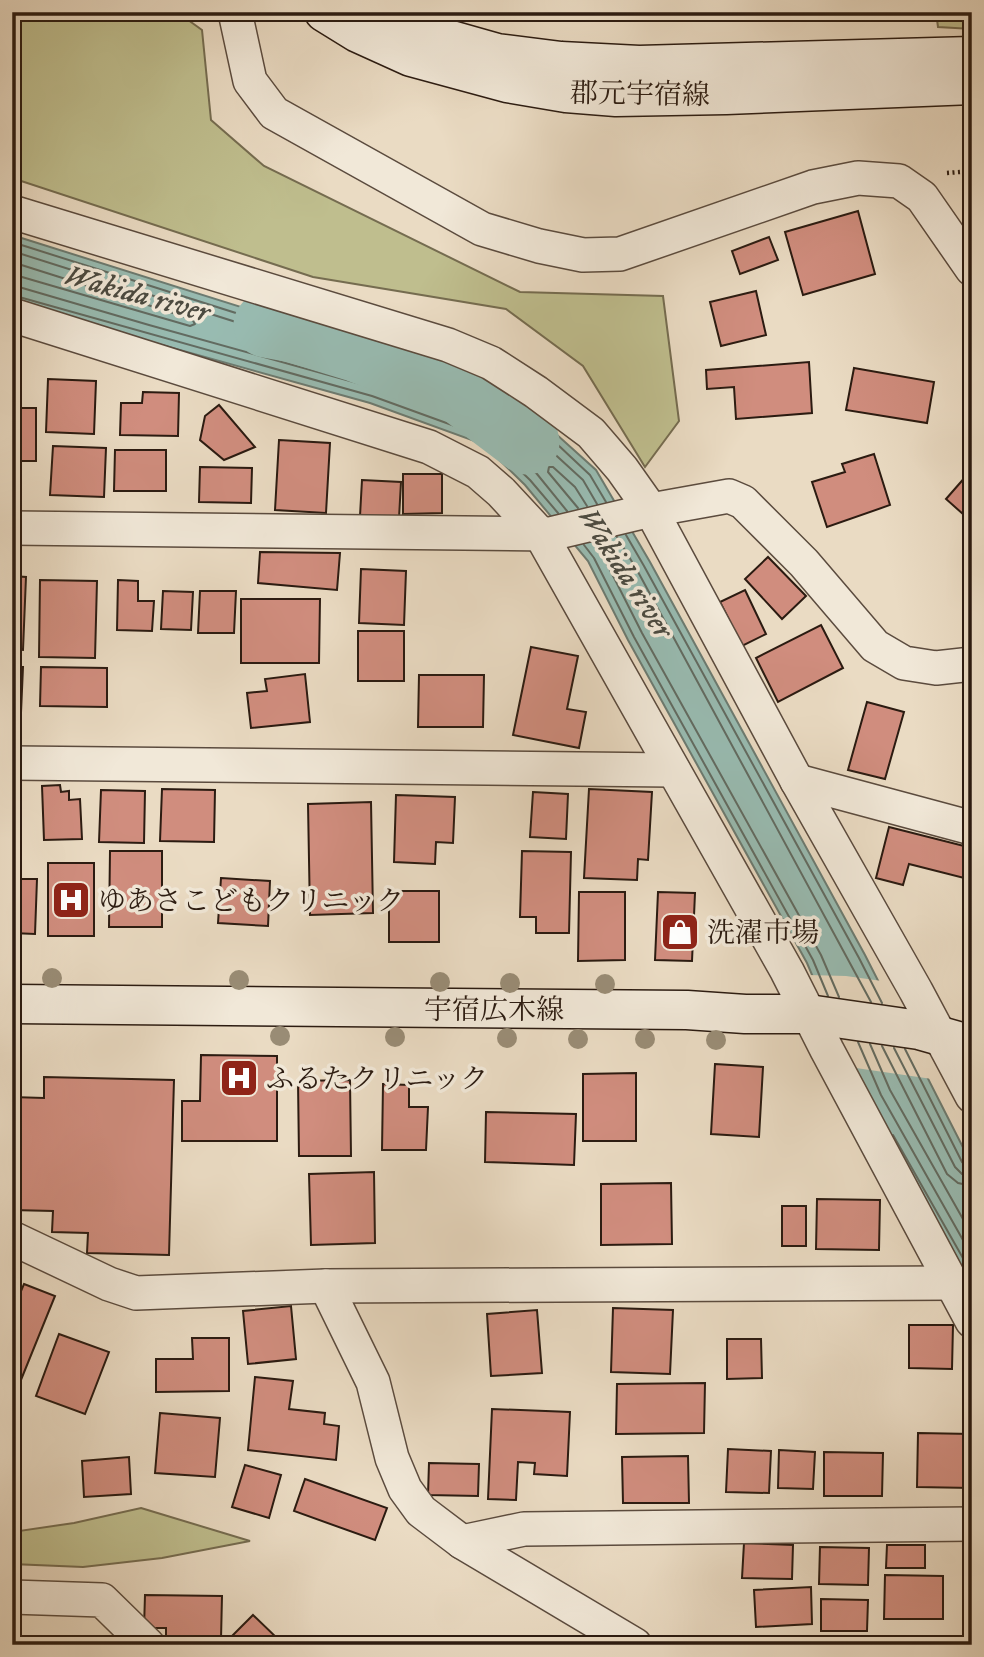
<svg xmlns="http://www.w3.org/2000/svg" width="984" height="1657" font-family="'IM FELL DW Pica','Noto Serif JP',serif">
	<rect width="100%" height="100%" fill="#eadbc3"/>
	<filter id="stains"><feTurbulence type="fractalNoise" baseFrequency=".00286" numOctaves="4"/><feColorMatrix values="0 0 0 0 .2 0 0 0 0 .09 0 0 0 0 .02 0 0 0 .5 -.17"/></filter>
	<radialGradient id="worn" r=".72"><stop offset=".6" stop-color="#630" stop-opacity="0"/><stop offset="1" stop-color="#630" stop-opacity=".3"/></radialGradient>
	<!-- green -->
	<g fill="#bfbe8e" stroke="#756c50" stroke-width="2">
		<path d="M12 12H177L202 30 211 120 264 166 520 292 663 296 679 421 645 467 583 366 506 309 313 277 12 178Z"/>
		<path d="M936 12H972V29L938 27Z"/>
		<path d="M141 1508 250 1541 162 1558 83 1567 12 1564V1532L74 1523Z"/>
	</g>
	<!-- water -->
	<path fill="#98bbb1" stroke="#6c7b71" stroke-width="2" d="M12 235 282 320 545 424 596 470 650 562 865 955 972 1165V1288L866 1102 807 963 628 640 588 561 525 485 483 444 370 403 144 340 12 301Z"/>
	<!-- pier -->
	<path fill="#eadbc3" d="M808 975 846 976 882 981 932 1079 849 1067 841 1052Z"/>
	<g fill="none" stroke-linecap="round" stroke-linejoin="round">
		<!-- shore -->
		<g stroke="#626b61" stroke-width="2">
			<path d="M12 242 280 327 541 429 590 475 606 502"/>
			<path d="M12 251 277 335 536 437 583 480 597 504"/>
			<path d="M12 262 192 319 195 324 190 326 22 277 12 276"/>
			<path d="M12 286 19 287 149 325 375 388 489 429 537 474 567 511"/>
			<path d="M12 295 372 396 485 437 530 480 558 513"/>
			<path d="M578 508 548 472 549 467H553L575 487 587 506"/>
			<path d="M626 535 644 566 859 958 882 1003"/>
			<path d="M617 537 637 570 871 1002"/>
			<path d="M593 543 602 554 642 633 821 955 839 997"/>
			<path d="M584 545 594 558 634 637 813 960 828 996"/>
			<path d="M858 1042 881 1095 972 1256"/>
			<path d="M870 1044 890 1090 972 1235"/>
			<path d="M882 1046 947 1174 958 1183 972 1186"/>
			<path d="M894 1048 955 1167 962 1174 972 1176"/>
			<path d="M905 1049 962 1162 966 1166 972 1167"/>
			<path d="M893 1135 972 1274"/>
		</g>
		<!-- river -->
		<path stroke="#98bbb1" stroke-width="65" d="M266 325 293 330 358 350 453 386 527 442"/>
	</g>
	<!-- building -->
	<g fill="#d08d7e" stroke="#2b1b11" stroke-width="2">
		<path d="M858 211 875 274 803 295 785 232Z"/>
		<path d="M769 237 778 260 740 274 732 251Z"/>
		<path d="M756 291 766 335 721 346 710 302Z"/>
		<path d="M809 362 812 413 736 419 734 387 707 389 706 370Z"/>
		<path d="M854 368 934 382 927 423 846 410Z"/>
		<path d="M48 379 96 381 94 434 46 432Z"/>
		<path d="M143 392 179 393 178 436 120 435 121 403H142Z"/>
		<path d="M219 405 255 447 224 460 200 440 205 416Z"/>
		<path d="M12 408H36V461H14Z"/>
		<path d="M279 440 330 443 326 513 275 510Z"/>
		<path d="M53 446 106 448 104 497 50 495Z"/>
		<path d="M115 450H166V491H114Z"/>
		<path d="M874 454 890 505 827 527 812 482 845 472 842 464Z"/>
		<path d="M200 467 252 468 251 503 199 502Z"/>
		<path d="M403 474H442V513L403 514Z"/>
		<path d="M967 475 972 479V522L946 499Z"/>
		<path d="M362 480 401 482 399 518 360 516Z"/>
		<path d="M260 552 340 553 337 590 258 583Z"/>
		<path d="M768 557 806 596 782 619 745 579Z"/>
		<path d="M361 569 406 571 404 625 359 623Z"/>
		<path d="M12 576 26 577 23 650 12 649Z"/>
		<path d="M40 580 97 581 95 658 39 657Z"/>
		<path d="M118 580 138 581V601H154L152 631 117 630Z"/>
		<path d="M745 590 766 634 742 646 720 602Z"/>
		<path d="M163 591 193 592 191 630 161 629Z"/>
		<path d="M200 591H236L234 633H198Z"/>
		<path d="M241 599H320L319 663H241Z"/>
		<path d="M821 625 843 668 778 702 756 658Z"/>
		<rect x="358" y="631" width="46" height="50"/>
		<path d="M531 647 578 656 567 709 586 712 579 748 513 735Z"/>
		<path d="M12 667H23L20 735H12Z"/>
		<path d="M41 667 107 668V707L40 706Z"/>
		<path d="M305 674 310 722 251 728 247 693 267 691 265 679Z"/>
		<path d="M419 675H484L483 727H418Z"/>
		<path d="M867 702 904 712 885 779 848 770Z"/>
		<path d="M60 785 61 792 69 791V800L80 799 82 839 44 840 42 786Z"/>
		<path d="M162 789 215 790 214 842 160 841Z"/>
		<path d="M589 789 652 792 648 860 638 859 637 880 584 878Z"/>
		<path d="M101 790 145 791 144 843 99 842Z"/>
		<path d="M533 792 568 794 566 839 530 837Z"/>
		<path d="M396 795 455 797 453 843 436 842 435 864 394 862Z"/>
		<path d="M371 802 373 913 310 915 308 804Z"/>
		<path d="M889 827 972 848V880L909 864 903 885 876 878Z"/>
		<path d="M110 851H162V927H109Z"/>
		<path d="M522 851 571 852 569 933H536V917H520Z"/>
		<rect x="48" y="863" width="46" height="73"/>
		<path d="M221 878 270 881 268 926 218 923Z"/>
		<path d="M12 879H37L35 934 12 933Z"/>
		<rect x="389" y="891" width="50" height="51"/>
		<path d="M579 892H625V960L578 961Z"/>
		<path d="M658 892 695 893 692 961 655 960Z"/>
		<path d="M201 1055 277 1056V1141H182V1101H200Z"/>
		<path d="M715 1064 763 1067 759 1137 711 1134Z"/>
		<path d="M636 1073V1141H583V1074Z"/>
		<path d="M44 1077 174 1080 169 1255 87 1253 88 1233 52 1232 53 1211 12 1210V1097L44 1098Z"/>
		<path d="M350 1080 351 1156H299L298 1081Z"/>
		<path d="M383 1084 409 1085V1107H428L426 1150H382Z"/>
		<path d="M486 1112 576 1114 574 1165 485 1162Z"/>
		<path d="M374 1172 375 1243 311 1245 309 1174Z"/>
		<path d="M671 1183 672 1244 601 1245V1184Z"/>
		<path d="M817 1199 880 1200 879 1250 816 1249Z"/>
		<rect x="782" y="1206" width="24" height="40"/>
		<path d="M24 1284 55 1296 12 1402V1312Z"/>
		<path d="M291 1306 296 1359 248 1364 243 1311Z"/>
		<path d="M613 1308 673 1310 670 1374 611 1372Z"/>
		<path d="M537 1310 542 1373 491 1376 487 1314Z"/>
		<path d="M909 1325H953L952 1369 909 1368Z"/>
		<path d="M59 1334 109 1352 85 1414 36 1396Z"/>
		<path d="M192 1338H229V1391L156 1392V1359H193Z"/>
		<path d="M727 1339H761L762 1378 727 1379Z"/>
		<path d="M255 1377 293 1381 289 1409 325 1413 324 1424 339 1426 336 1460 248 1450Z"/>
		<path d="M705 1383 704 1433 616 1434 617 1384Z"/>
		<path d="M492 1409 570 1412 567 1476 534 1474 535 1463 518 1462 516 1500 488 1499Z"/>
		<path d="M160 1413 220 1418 215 1477 155 1473Z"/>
		<path d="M918 1433 972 1434V1488L917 1487Z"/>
		<path d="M728 1449 771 1451 769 1493 726 1492Z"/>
		<path d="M779 1450 815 1452 813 1489 778 1488Z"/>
		<path d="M824 1452 883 1453 882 1496H824Z"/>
		<path d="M688 1456 689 1503H623L622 1457Z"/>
		<path d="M129 1457 131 1494 84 1497 82 1461Z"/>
		<path d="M429 1463 479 1464 478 1496 428 1495Z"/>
		<path d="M245 1465 281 1475 269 1518 232 1507Z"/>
		<path d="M305 1479 387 1508 375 1540 294 1511Z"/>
		<path d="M744 1543 793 1545 792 1579 742 1578Z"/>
		<path d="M887 1545H925V1568H886Z"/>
		<path d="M820 1547 869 1548 868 1585 819 1584Z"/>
		<path d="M885 1575 943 1576V1619H884Z"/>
		<path d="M811 1587 812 1624 756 1627 754 1590Z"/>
		<path d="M145 1595 222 1596 221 1639H166V1628H144Z"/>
		<path d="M821 1599 868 1600 867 1631H821Z"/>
		<path d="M253 1615 278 1639 273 1645H223Z"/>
	</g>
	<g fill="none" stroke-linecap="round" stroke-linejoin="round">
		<defs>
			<g id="street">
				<path d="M235 12 250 81 274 113 482 229 539 246 583 255 620 254 813 187 858 178 899 181 922 197 972 269"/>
				<path d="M12 212 448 345 491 363 536 392 591 433 622 469 651 510 797 781 916 991 972 1096"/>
				<path d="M12 315 429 447 478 472 501 492 541 535 787 971 827 1050 972 1321"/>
				<path d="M12 528 550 534 651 510 729 496 743 502 804 563 875 646 904 663 936 668 972 664"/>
				<path d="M12 763 673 770"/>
				<path d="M797 781 972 828"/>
				<path d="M12 1238 109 1284 136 1293 326 1286 951 1283"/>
				<path d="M326 1286 373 1382 392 1458 405 1489 421 1511 462 1542 635 1645"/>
				<path d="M462 1542 524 1529 972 1524"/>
				<path d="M12 1597 102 1600 148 1645"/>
			</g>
			<g id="secondary">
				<path d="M324 12 358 33 411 57 507 83 566 93 616 97 726 95 972 85"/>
				<path d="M388 12 444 38 497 53 561 61 639 65 972 56"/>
				<path d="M12 1004 687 1010 745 1014H808L919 1030 972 1045"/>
			</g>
		</defs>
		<!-- street casing -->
		<use href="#street" stroke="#5b4b3e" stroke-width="36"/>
		<!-- secondary casing -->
		<use href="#secondary" stroke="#2b1b11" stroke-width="41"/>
		<!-- path -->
		<path stroke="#2b1b11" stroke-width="4.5" stroke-dasharray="2 3.5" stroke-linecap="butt" d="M947 173 972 171"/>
		<!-- street -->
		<use href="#street" stroke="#f1e8d8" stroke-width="33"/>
		<!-- secondary -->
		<use href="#secondary" stroke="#f1e8d8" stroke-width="38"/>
	</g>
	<!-- trees -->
	<g fill="#998c75">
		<circle cx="52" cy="978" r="10"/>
		<circle cx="239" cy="980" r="10"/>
		<circle cx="440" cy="982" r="10"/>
		<circle cx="510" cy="983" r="10"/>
		<circle cx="605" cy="984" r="10"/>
		<circle cx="280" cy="1036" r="10"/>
		<circle cx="395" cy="1037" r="10"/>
		<circle cx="507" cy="1038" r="10"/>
		<circle cx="578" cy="1039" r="10"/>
		<circle cx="645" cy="1039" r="10"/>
		<circle cx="716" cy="1040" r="10"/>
	</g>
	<!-- icons -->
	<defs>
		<symbol id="hospital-square" viewBox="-11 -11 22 22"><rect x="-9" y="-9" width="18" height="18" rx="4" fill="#8f2418" stroke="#f1e8d8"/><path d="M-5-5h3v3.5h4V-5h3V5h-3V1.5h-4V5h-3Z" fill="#fff"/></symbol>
		<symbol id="shop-square" viewBox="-11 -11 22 22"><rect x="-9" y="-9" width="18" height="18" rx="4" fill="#8f2418" stroke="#f1e8d8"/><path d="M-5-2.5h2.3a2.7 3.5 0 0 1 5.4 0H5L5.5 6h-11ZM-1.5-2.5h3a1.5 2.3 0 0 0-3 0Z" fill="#fff"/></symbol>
	</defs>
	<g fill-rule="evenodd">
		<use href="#hospital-square" x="49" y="878" width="44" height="44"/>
		<use href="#shop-square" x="658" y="910" width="44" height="44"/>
		<use href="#hospital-square" x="217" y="1056" width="44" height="44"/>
	</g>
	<g text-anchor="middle" stroke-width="7" stroke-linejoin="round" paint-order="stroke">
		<!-- street labels -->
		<g font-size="28" fill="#2b1b11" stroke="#f1e8d8">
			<text transform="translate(640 93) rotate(1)" y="10">郡元宇宿線</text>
			<text x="494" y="1019">宇宿広木線</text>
		</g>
		<!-- poi labels -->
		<g font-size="28" fill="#2b1b11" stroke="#f1e8d8" text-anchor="start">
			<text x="98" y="910">ゆあさこどもクリニック</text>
			<text x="707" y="942">洗濯市場</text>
			<text x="266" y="1088">ふるたクリニック</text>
		</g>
		<!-- water labels -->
		<g font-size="30" font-style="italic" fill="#4c4b41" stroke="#f1e8d8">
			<text transform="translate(137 293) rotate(15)" y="10">Wakida river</text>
			<text transform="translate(626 572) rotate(57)" y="10">Wakida river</text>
		</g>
	</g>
	<!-- margin -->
	<rect width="984" height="1657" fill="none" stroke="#eadbc3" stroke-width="42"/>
	<rect x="14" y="14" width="956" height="1629" fill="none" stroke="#2b1b11" stroke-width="3.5"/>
	<rect x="21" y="21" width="942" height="1615" fill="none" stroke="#2b1b11" stroke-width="2"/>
	<rect width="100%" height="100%" filter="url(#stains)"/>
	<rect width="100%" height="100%" fill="url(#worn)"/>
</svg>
